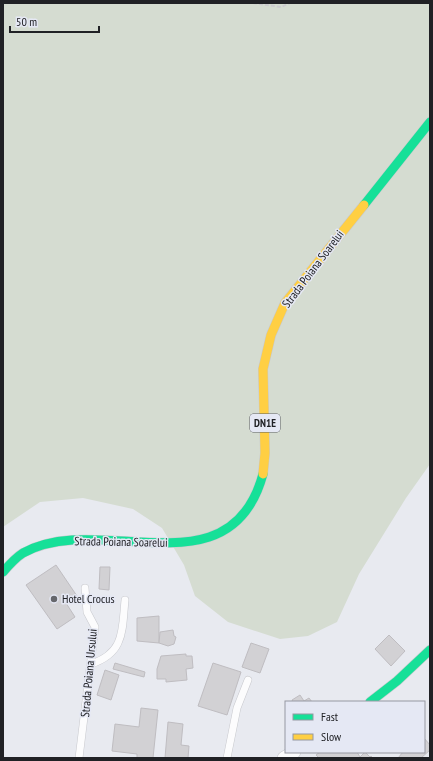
<svg xmlns="http://www.w3.org/2000/svg" width="433" height="761" font-family="'PT Sans Narrow',sans-serif">
	<rect width="100%" height="100%" fill="#e8eaf0"/>
	<!-- green -->
	<path fill="#d5dcd1" d="M3 3H430V464L406 498 359 574 337 622 308 636 280 639 228 622 195 596 184 565 162 528 133 509 83 498 40 502 3 527Z"/>
	<!-- building -->
	<g fill="#d2d1d4" stroke="#bfbdc1">
		<path d="M56 565 77 596 66 603 75 617 57 629 26 585Z"/>
		<path d="M100 567H110L109 590 99 589Z"/>
		<path d="M159 616V643L137 641V618Z"/>
		<path d="M173 630 174 636 176 637 174 644 168 646 159 643 160 632Z"/>
		<path d="M389 635 405 651 391 666 375 649Z"/>
		<path d="M251 643 269 649 260 673 242 667Z"/>
		<path d="M186 654V656H192L193 668 186 669 187 680 166 682V679H157V669L161 656Z"/>
		<path d="M115 663 145 672 144 677 113 669Z"/>
		<path d="M213 663 241 672 227 715 198 706Z"/>
		<path d="M105 670 119 675 111 700 97 695Z"/>
		<path d="M300 695 304 701 309 698 312 702H293L292 700Z"/>
		<path d="M141 708 158 710 153 758H137V754L112 751 115 724 139 727Z"/>
		<path d="M168 722 183 724 181 745 189 746 188 758H165Z"/>
		<path d="M424 738 430 745V750L421 758H398L403 752H424Z"/>
		<path d="M320 752H357L360 757 365 752 370 757 371 756 373 758H319L316 755Z"/>
	</g>
	<g fill="none" stroke-linecap="round" stroke-linejoin="round">
		<defs>
			<g id="lane">
				<path d="M91 664C125 653 122 630 125 600"/>
				<path d="M79 758 95 627 87 612 85 588"/>
				<path d="M227 758 237 708 248 680"/>
			</g>
			<path id="street" d="M284 758 294 752"/>
			<g id="fast">
				<path d="M364 205 430 122"/>
				<path d="M3 572C9 565 15 558 23 553 100 510 230 595 263 474"/>
				<path d="M370 702 397 681 430 650"/>
			</g>
			<path id="slow" d="M263 474 265 453 263 369 271 335 285 303 364 205"/>
		</defs>
		<!-- lane casing -->
		<use href="#lane" stroke="#c7c8cd" stroke-width="8"/>
		<!-- street casing -->
		<use href="#street" stroke="#c7c8cd" stroke-width="14"/>
		<!-- fast casing -->
		<use href="#fast" stroke="#c7c8cd" stroke-width="10"/>
		<!-- slow casing -->
		<use href="#slow" stroke="#c7c8cd" stroke-width="10"/>
		<!-- path -->
		<path stroke="#cbcbce" stroke-width="2" stroke-dasharray="4 2" stroke-linecap="butt" d="M253 3 281 7 290 3"/>
		<!-- lane -->
		<use href="#lane" stroke="#fcfcfd" stroke-width="7"/>
		<!-- street -->
		<use href="#street" stroke="#fcfcfd" stroke-width="13"/>
		<!-- fast -->
		<use href="#fast" stroke="#16e098" stroke-width="9"/>
		<!-- slow -->
		<use href="#slow" stroke="#ffcf43" stroke-width="9"/>
	</g>
	<!-- markers -->
	<circle fill="#66676c" stroke="#e5e8f4" stroke-width="1.5" cx="54" cy="599" r="4"/>
	<g text-anchor="middle" stroke-width="3" stroke-linejoin="round" paint-order="stroke">
		<!-- shield labels -->
		<rect fill="#e5e8f4" stroke="#5b5d63" stroke-width="1" x="250" y="414" width="30" height="18" rx="3"/>
		<g font-size="11" font-weight="bold" fill="#202125">
			<text x="265" y="427">DN1E</text>
		</g>
		<!-- street labels -->
		<g font-size="12" fill="#202125" stroke="#e5e8f4">
			<text transform="translate(313 269) rotate(-53)" y="4">Strada Poiana Soarelui</text>
			<text transform="translate(121 542) rotate(1)" y="4">Strada Poiana Soarelui</text>
			<text transform="translate(89 673) rotate(-85)" y="4">Strada Poiana Ursului</text>
		</g>
		<!-- poi labels -->
		<g font-size="12" fill="#202125" stroke="#e5e8f4" text-anchor="start">
			<text x="62" y="603">Hotel Crocus</text>
		</g>
	</g>
	<!-- border -->
	<rect width="433" height="761" fill="none" stroke="#202125" stroke-width="8"/>
	<!-- legend -->
	<rect x="285" y="701" width="140" height="52" fill="#e5e8f4" stroke="#9698a1"/>
	<rect x="293" y="714" width="20" height="6" fill="#16e098" stroke="#9698a1"/>
	<text x="321" y="721" font-size="12" fill="#202125">Fast</text>
	<rect x="293" y="734" width="20" height="6" fill="#ffcf43" stroke="#9698a1"/>
	<text x="321" y="741" font-size="12" fill="#202125">Slow</text>
	<!-- scale -->
	<path d="M10 26v6h89v-6" fill="none" stroke="#202125" stroke-width="2"/>
	<text x="16" y="26" font-size="12" fill="#202125" stroke="#e5e8f4" stroke-width="3" paint-order="stroke">50 m</text>
</svg>
